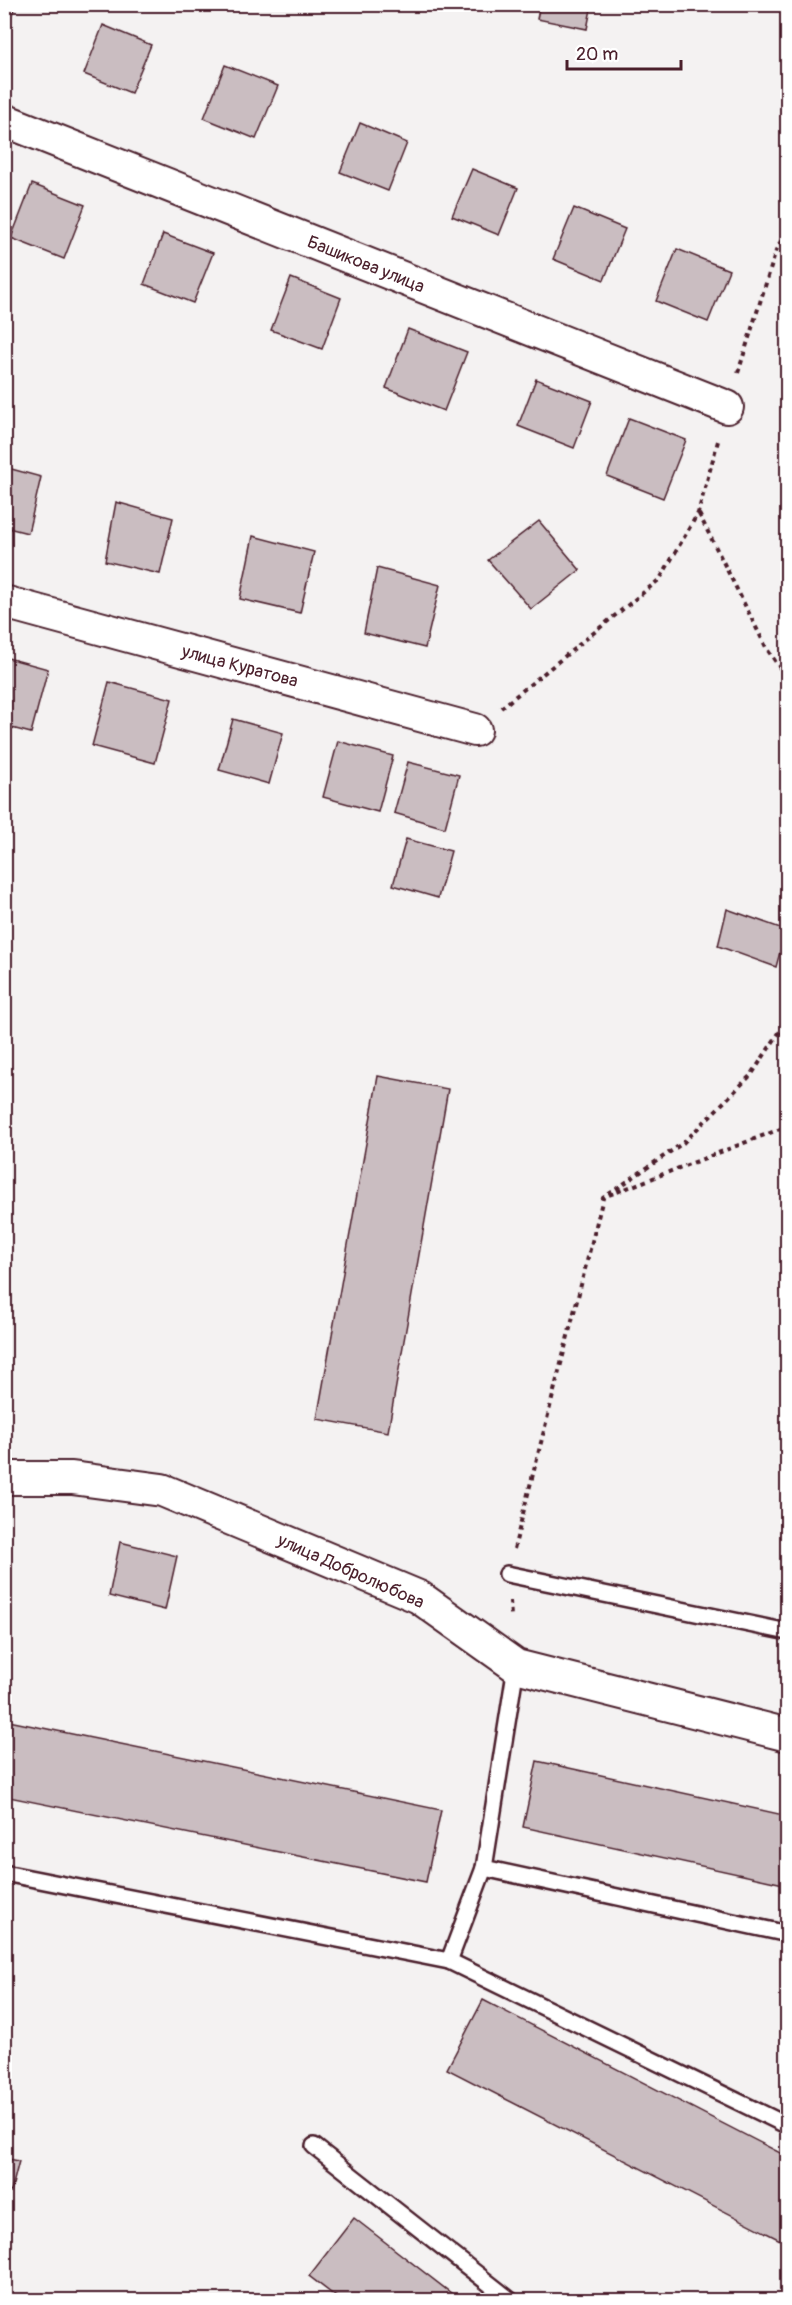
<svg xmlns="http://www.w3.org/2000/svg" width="792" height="2305" font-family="Pangolin,sans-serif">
	<rect width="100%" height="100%" fill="#f4f2f2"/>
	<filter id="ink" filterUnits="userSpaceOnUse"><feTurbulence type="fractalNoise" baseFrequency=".0167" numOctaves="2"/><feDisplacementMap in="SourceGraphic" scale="12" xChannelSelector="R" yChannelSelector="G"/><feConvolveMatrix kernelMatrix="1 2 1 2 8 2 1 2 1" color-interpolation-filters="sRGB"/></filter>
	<g filter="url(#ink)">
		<!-- building -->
		<g fill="#cabdc1" stroke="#4a1f2b" stroke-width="1.5">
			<path d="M4 4H16L5 31 4 30Z"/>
			<path d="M540 4H592L587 29 537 19Z"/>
			<path d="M103 25 151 45 131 93 84 74Z"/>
			<path d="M225 65 278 86 256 139 204 118Z"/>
			<path d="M360 123 407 143 388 191 340 172Z"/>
			<path d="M472 169 518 188 499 235 452 216Z"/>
			<path d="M32 184 85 205 64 259 11 238Z"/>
			<path d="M574 208 625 229 604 280 553 259Z"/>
			<path d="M163 234 213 253 193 303 144 284Z"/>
			<path d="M677 249 729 270 708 322 656 301Z"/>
			<path d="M291 278 341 298 322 349 271 330Z"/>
			<path d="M408 329 467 352 444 411 386 388Z"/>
			<path d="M536 379 592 401 574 448 518 426Z"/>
			<path d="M629 418 686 440 663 498 607 476Z"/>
			<path d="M4 467 41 477 28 533 4 527Z"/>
			<path d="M116 502 173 518 160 574 105 561Z"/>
			<path d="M539 521 580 570 531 609 488 560Z"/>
			<path d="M253 536 314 552 300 613 240 599Z"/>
			<path d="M377 568 440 585 425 648 364 633Z"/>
			<path d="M4 657 48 669 31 733 4 726Z"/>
			<path d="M109 682 172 699 155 763 92 746Z"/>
			<path d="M233 719 283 733 269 784 219 770Z"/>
			<path d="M338 741 393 756 378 812 323 797Z"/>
			<path d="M408 762 459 775 445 828 394 813Z"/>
			<path d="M406 839 451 851 438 898 393 885Z"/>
			<path d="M727 909 786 930 776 967 718 946Z"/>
			<path d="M378 1076 448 1089 388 1432 317 1419Z"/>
			<path d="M120 1542 177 1556 165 1610 109 1596Z"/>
			<path d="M4 1720 441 1810 426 1882 4 1796Z"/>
			<path d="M537 1761 788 1816V1885L523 1827Z"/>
			<path d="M483 2000 788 2157V2244L447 2069Z"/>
			<path d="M4 2158 19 2161 11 2192 4 2190Z"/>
			<path d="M354 2218 460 2300H340L309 2276Z"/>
		</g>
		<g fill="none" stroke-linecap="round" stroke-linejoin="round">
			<defs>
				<g id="service">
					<path d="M507 1574 788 1632"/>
					<path d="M516 1666 484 1868 788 1934"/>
					<path d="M4 1873 449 1961 484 1868"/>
					<path d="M449 1961 788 2126"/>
					<path d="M314 2146 510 2300"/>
				</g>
				<g id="minor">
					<path d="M4 120 727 407"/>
					<path d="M4 602 475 730"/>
					<path d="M4 1478H72L162 1490 419 1597 516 1666 788 1735"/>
				</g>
			</defs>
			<!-- service casing -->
			<use href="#service" stroke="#4a1f2b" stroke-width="20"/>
			<!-- minor casing -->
			<use href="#minor" stroke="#4a1f2b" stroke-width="36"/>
			<!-- path -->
			<g stroke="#4a1f2b" stroke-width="4" stroke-dasharray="4.5 4.5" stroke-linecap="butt">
				<path d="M738 373 776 251 788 227"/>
				<path d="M699 514 767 649 788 680"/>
				<path d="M501 708 660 579 698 513 718 441"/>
				<path d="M609 1195 788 1126"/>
				<path d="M514 1549 603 1198 683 1143 752 1074 788 1019"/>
				<path d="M510 1601 511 1617"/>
			</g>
			<!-- service -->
			<use href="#service" stroke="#fff" stroke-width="15"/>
			<!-- minor -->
			<use href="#minor" stroke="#fff" stroke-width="32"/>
		</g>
	</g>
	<g text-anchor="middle" stroke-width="5" stroke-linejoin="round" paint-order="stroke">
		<!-- street labels -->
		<g font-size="18" fill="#4a1f2b" stroke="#fff">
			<text transform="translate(366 264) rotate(22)" y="6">Башикова улица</text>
			<text transform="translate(240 666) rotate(15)" y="6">улица Куратова</text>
			<text transform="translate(351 1571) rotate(24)" y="6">улица Добролюбова</text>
		</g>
	</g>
	<!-- margin -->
	<rect width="792" height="2305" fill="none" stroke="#fff" stroke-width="24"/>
	<rect x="12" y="12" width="768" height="2281" fill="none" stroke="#4a1f2b" stroke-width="2" filter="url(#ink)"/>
	<!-- scale -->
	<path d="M567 60v9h114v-9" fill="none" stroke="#4a1f2b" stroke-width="3"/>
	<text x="576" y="60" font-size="18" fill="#4a1f2b" stroke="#ffffff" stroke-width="4.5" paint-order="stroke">20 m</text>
</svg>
